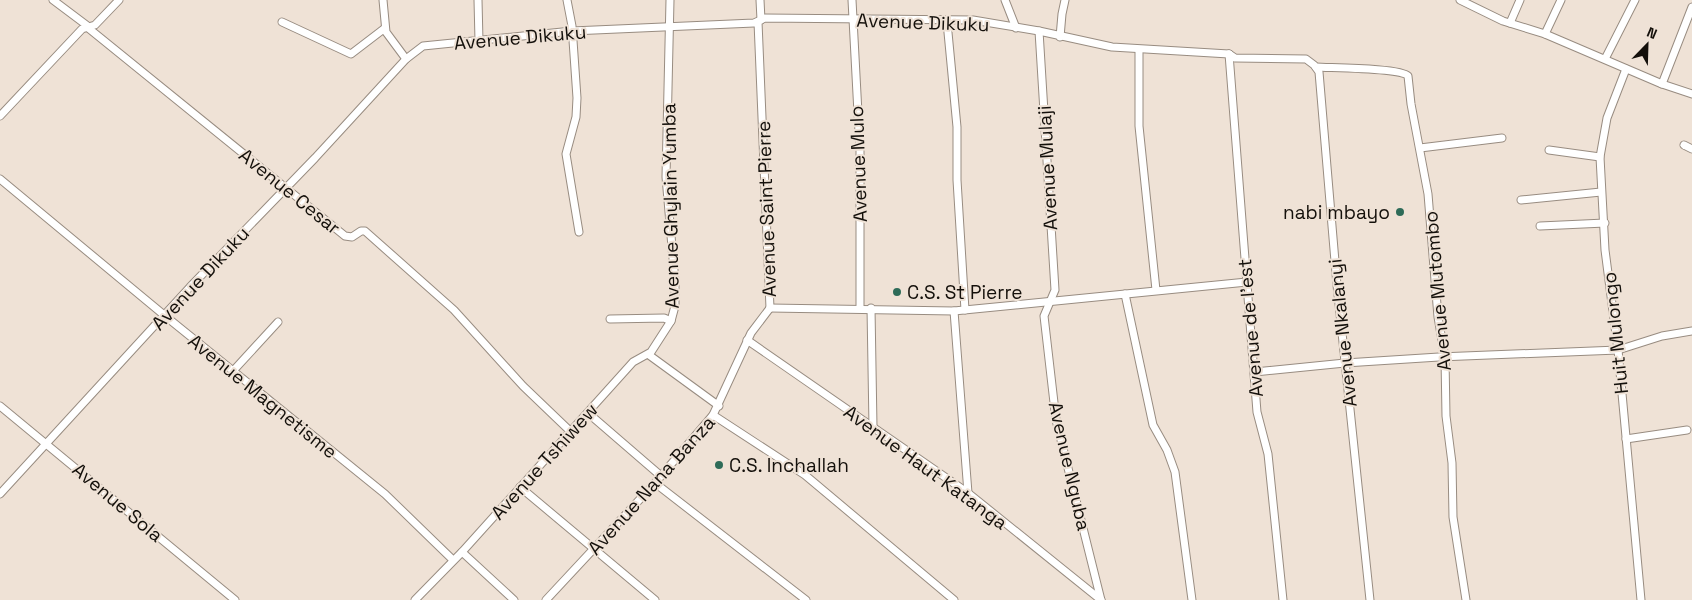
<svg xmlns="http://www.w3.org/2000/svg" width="1692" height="600" font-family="'Space Grotesk',sans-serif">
	<rect width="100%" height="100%" fill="#efe2d6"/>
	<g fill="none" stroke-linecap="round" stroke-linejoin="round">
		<defs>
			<g id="minor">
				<path d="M53 0 89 27"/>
				<path d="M383 0 386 32 406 59"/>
				<path d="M478 0 479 41"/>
				<path d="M567 0 572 26 577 98 576 117 566 154 579 232"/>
				<path d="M760 0 761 20"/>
				<path d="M852 0 860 151V308"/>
				<path d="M1005 0 1016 28"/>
				<path d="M1460 0 1503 21 1545 34 1662 84 1692 94"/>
				<path d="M282 22 351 54 385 28"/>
				<path d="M758 22 770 308"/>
				<path d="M947 22 957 127V180L965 310"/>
				<path d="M1510 23 1520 0"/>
				<path d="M87 27 345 236 352 237 361 231H365L454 310 523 386 571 432"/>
				<path d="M1039 31 1055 290 1044 316 1056 420 1101 600"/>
				<path d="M1545 34 1561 0"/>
				<path d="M1060 37 1062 14 1065 0"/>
				<path d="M1139 50V126L1156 290"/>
				<path d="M1229 54 1235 58 1306 59 1314 65 1319 72 1337 285 1370 600"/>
				<path d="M1229 54 1257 412 1268 454 1283 600"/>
				<path d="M1605 59 1635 0"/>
				<path d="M1316 67C1331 68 1401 68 1408 76L1411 104 1428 194 1438 317 1445 358 1446 416 1452 463 1453 517 1466 600"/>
				<path d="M1626 69 1607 118 1600 157 1605 250 1618 350 1641 600"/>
				<path d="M1662 84 1692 7"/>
				<path d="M0 116 82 29 95 25 119 0"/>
				<path d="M1684 145 1692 149"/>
				<path d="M1420 148 1502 138"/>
				<path d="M1549 150 1600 157"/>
				<path d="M0 179 164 315 385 494 453 560"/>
				<path d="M1521 200 1601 192"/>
				<path d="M1540 226 1605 223"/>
				<path d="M1125 294 1153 425 1167 450 1175 472 1192 600"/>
				<path d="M770 308 954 311 1247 282"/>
				<path d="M871 308 873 427"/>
				<path d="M954 311 968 493"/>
				<path d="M610 319 664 318 671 321"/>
				<path d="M747 340 968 493 1101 600"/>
				<path d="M649 355 719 406"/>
				<path d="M233 371 278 322"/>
				<path d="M1255 372 1345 363 1439 357 1618 350 1662 336 1692 331"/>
				<path d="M0 406 235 600"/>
				<path d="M588 413 661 476"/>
				<path d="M713 415 805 475 954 600"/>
				<path d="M1626 439 1687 430"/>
				<path d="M655 483 806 600"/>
				<path d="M520 487 655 600"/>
				<path d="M0 494 190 287 315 158 406 59 423 46 572 31 754 23 765 18 973 20 1039 31 1112 47 1229 54"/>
				<path d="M462 552 514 600"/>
				<path d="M415 600 462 552 633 362 651 352 671 321 675 306V282L666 177 670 0"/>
				<path d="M546 600 655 483 713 415 751 333 770 308"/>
			</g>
		</defs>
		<!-- minor casing -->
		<use href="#minor" stroke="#988c81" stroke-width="9"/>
		<!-- minor -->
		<use href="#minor" stroke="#fff" stroke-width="7"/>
	</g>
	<!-- markers -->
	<g fill="#2e6b58" stroke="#efe2d6" stroke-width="2">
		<circle cx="1400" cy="212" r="5"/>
		<circle cx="897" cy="292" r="5"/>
		<circle cx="719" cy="465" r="5"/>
	</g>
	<g text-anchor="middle" stroke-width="4" stroke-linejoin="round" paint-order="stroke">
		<!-- street labels -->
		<g font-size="19" fill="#14100b" stroke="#efe2d6">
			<text transform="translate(923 22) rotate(2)" y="7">Avenue Dikuku</text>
			<text transform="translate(520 37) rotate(-5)" y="7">Avenue Dikuku</text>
			<text transform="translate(858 164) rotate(-92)" y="7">Avenue Mulo</text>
			<text transform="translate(1047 168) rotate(-93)" y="7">Avenue Mulaji</text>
			<text transform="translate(290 191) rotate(39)" y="7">Avenue Cesar</text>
			<text transform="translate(670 206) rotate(-91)" y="7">Avenue Ghylain Yumba</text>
			<text transform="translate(766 209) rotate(-92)" y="7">Avenue Saint Pierre</text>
			<text transform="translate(200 278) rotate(-47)" y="7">Avenue Dikuku</text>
			<text transform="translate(1437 291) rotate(-95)" y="7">Avenue Mutombo</text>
			<text transform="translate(1250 328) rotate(-95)" y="7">Avenue de l'est</text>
			<text transform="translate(1342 333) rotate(-96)" y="7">Avenue Nkalanyi</text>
			<text transform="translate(1615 333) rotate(-96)" y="7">Huit Mulongo</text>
			<text transform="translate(263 396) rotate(39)" y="7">Avenue Magnetisme</text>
			<text transform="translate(544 461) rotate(-48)" y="7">Avenue Tshiwew</text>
			<text transform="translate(1070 466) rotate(77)" y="7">Avenue Nguba</text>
			<text transform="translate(926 467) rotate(36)" y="7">Avenue Haut Katanga</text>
			<text transform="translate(651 485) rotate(-48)" y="7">Avenue Nana Banza</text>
			<text transform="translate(118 502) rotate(40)" y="7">Avenue Sola</text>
		</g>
		<!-- poi labels -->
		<g font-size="19" fill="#14100b" stroke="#efe2d6" text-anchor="start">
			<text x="1390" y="219" text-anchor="end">nabi mbayo</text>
			<text x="907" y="299">C.S. St Pierre</text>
			<text x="729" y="472">C.S. Inchallah</text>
		</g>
	</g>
	<!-- north arrow -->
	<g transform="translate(1647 45) rotate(23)" stroke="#efe2d6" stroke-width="4" paint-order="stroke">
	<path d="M0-4L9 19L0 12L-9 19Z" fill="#14100b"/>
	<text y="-8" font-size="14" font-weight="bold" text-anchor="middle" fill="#14100b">N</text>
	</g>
</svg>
